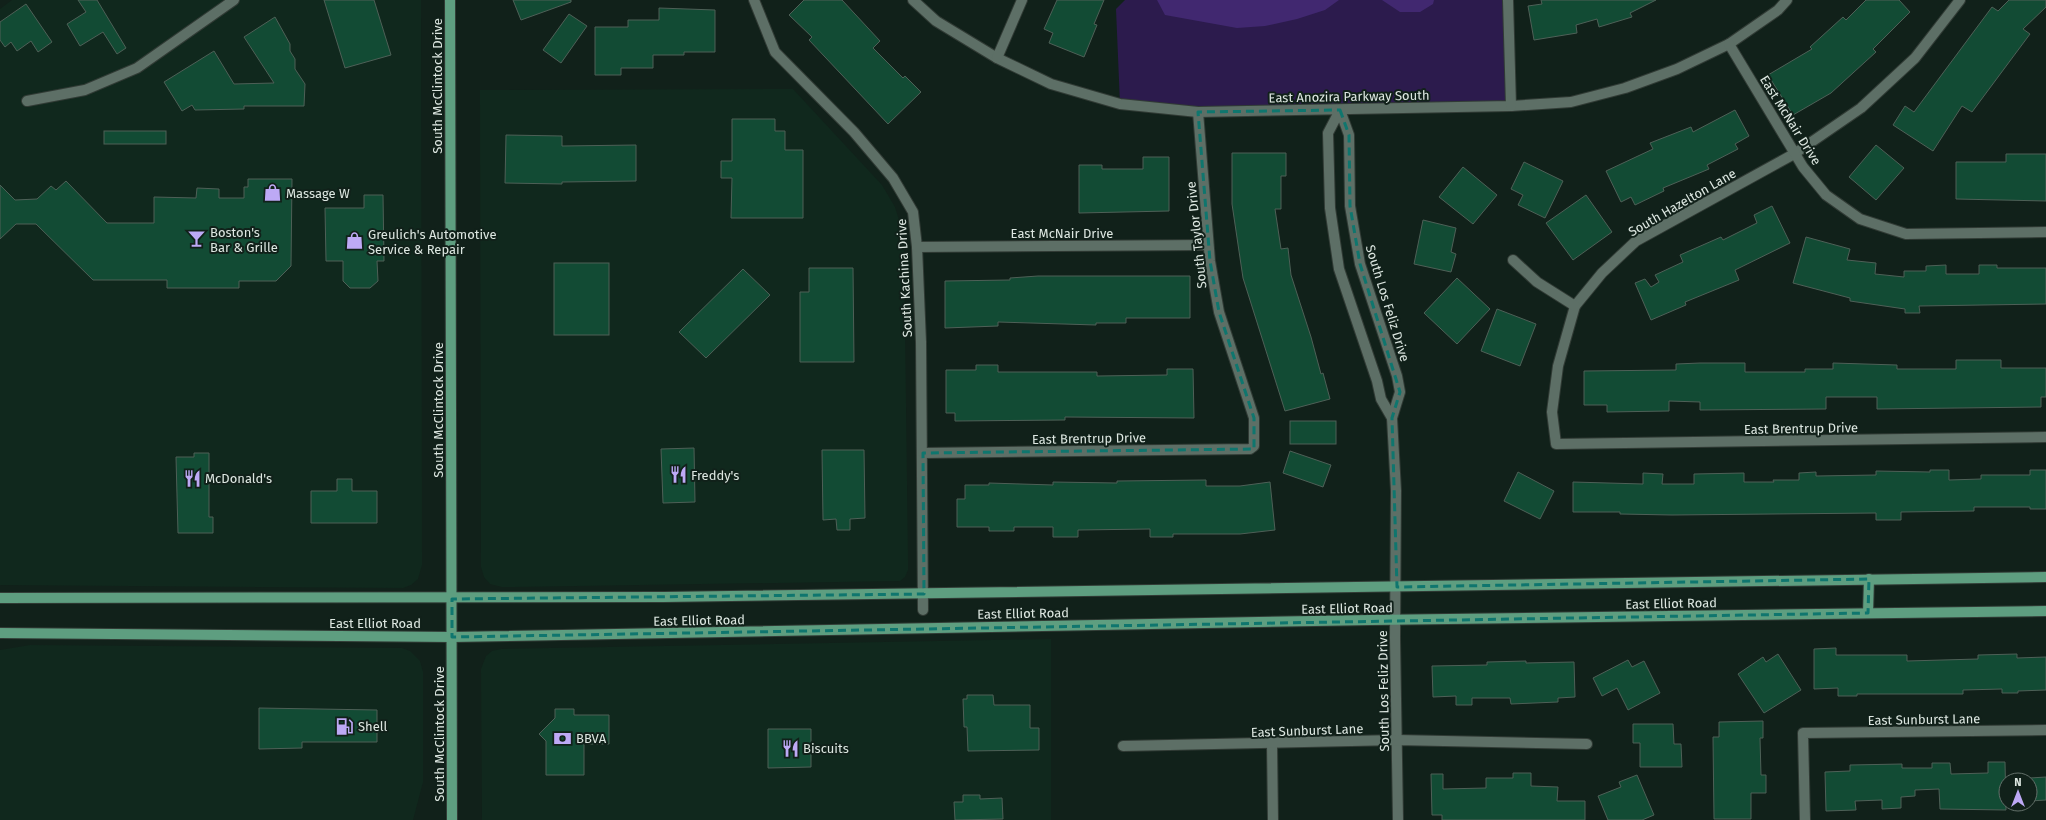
<svg xmlns="http://www.w3.org/2000/svg" width="2046" height="820" font-family="'Fira Sans',sans-serif">
	<rect width="100%" height="100%" fill="#11211a"/>
	<!-- built -->
	<g fill="#10281d">
		<path d="M12 0H421L422 565 418 579 411 585 403 588 0 585V9Z"/>
		<path d="M793 89 882 185 895 207 900 223 904 248 908 561V570L905 577 900 581 515 587H502L490 584 484 577 481 567 480 90Z"/>
		<path d="M1051 639V820H482L481 669 486 656 492 651 501 649Z"/>
		<path d="M30 645 402 648 410 651 420 661 423 672V782L413 820H0V650Z"/>
	</g>
	<!-- green -->
	<path fill="#2c1b4d" d="M1125 0H1508L1511 106 1198 112 1120 104 1116 9Z"/>
	<!-- water -->
	<g fill="#412870">
		<path d="M1157 0H1339L1325 10 1297 19 1265 26 1237 28 1165 15Z"/>
		<path d="M1382 0H1434L1433 4 1420 12H1400Z"/>
	</g>
	<!-- building -->
	<g fill="#124b34" stroke="#4e6057">
		<path d="M78 0H97L126 48 117 54 103 32 80 46 67 24 86 12Z"/>
		<path d="M324 0H374L391 55 345 68Z"/>
		<path d="M513 0H571V2L521 20Z"/>
		<path d="M804 0H842L880 41 873 48 903 78 905 76 921 92 888 124 809 40 812 37 789 15Z"/>
		<path d="M1057 0H1104L1094 24 1097 25 1084 57 1049 43 1053 33 1044 29Z"/>
		<path d="M1541 0H1656L1630 13 1632 17 1599 27 1597 19 1576 25 1577 33 1534 40 1528 6 1542 4Z"/>
		<path d="M1866 0H1899L1910 12 1873 49 1876 52 1831 93 1793 115 1768 75 1812 49 1810 47 1843 17 1846 20Z"/>
		<path d="M2009 0H2046V7L2023 29 2030 34 1972 112 1962 106 1933 151 1893 125 1905 106 1914 112 1992 7 1998 11Z"/>
		<path d="M26 4 52 42 38 52 31 41 17 51 11 42 5 47 0 40V22Z"/>
		<path d="M659 8 715 10V52H684V55H653V68H621V75H595V27H628V20H659Z"/>
		<path d="M569 14 587 26 561 63 543 50Z"/>
		<path d="M275 17 290 44V51L295 59V69L305 84 304 106H244V109L195 110 192 105 182 111 164 82 214 51 234 84 274 83 244 37Z"/>
		<path d="M1735 110 1749 136 1735 144 1738 149 1707 165 1709 169 1663 188 1664 191 1635 205 1631 197 1621 202 1606 171 1653 149 1650 143 1691 127 1693 132Z"/>
		<path d="M732 119H775V131H785V150H803V218H731L732 178H721V161H732Z"/>
		<rect x="104" y="131" width="62" height="13"/>
		<path d="M506 135 562 136V146L636 145V181L562 182V184L505 183Z"/>
		<path d="M1876 145 1904 168 1876 200 1849 177Z"/>
		<path d="M1232 153H1286V176H1281V209H1275L1281 249 1288 248 1291 275 1311 337 1321 374 1323 373 1330 399 1285 411 1243 278 1232 204Z"/>
		<path d="M2006 154H2046V201L1956 199V162H2006Z"/>
		<path d="M1143 157H1169V211L1079 213V165H1102V169H1143Z"/>
		<path d="M1524 162 1563 181 1545 218 1518 205 1523 195 1511 189Z"/>
		<path d="M1463 167 1497 195 1473 224 1439 197Z"/>
		<path d="M248 179H292L291 266 276 281H239V288H167V280H93L36 224H16L0 239V185L15 200 37 199 51 186 56 190 66 181 107 223H154V197L196 198 197 188 219 189V198H244V187H248Z"/>
		<path d="M364 195H383L384 261H377L378 281 370 288H350L343 281V261H326L325 208H364Z"/>
		<path d="M1586 195 1612 232 1573 260 1546 223Z"/>
		<path d="M1772 206 1790 243 1735 270 1739 280 1685 302 1686 305 1651 320 1635 283 1645 279 1651 287 1659 282 1655 275 1683 262 1680 255 1721 237 1723 240 1757 223 1754 215Z"/>
		<path d="M1423 220 1456 228 1451 252 1456 254 1451 272 1414 264Z"/>
		<path d="M1806 237 1850 249 1847 260 1876 263 1875 274 1904 277V271H1926V266L1946 265V274H1979V265H1997V268H2046V304L1919 306 1920 313H1905V309L1850 301V298L1793 283Z"/>
		<rect x="554" y="263" width="55" height="72"/>
		<path d="M809 268H853L854 362H800V292H809Z"/>
		<path d="M743 269 770 295 706 358 679 332Z"/>
		<path d="M1038 276H1190V318H1126V323H1096V325L998 322V326L945 328V281L1010 280V278Z"/>
		<path d="M1457 278 1490 309 1457 344 1424 313Z"/>
		<path d="M1497 309 1536 324 1520 366 1481 351Z"/>
		<path d="M1956 360H2001V368H2046V397H2041V407L1877 409V397H1826V409L1700 410V402L1669 401V411L1607 412V405H1584V371L1676 370V364L1700 363H1745V372H1805V369H1833V363L1897 365V369H1956Z"/>
		<path d="M976 365H998V372H1097V376L1167 375V369H1193L1194 418 1065 417V420L955 421V413H946V370H976Z"/>
		<rect x="1290" y="421" width="46" height="23"/>
		<path d="M694 448 695 502 663 503 661 449Z"/>
		<path d="M822 450H864L865 518 850 519V530H837L836 519 823 520Z"/>
		<path d="M1290 451 1331 465 1323 487 1283 473Z"/>
		<path d="M194 453H209V517H213V533H178L176 457H194Z"/>
		<path d="M1930 470H1949V480L1981 479V475H2030V470H2046V509H2030V507H1974V511L1901 512V520H1876V513L1672 515 1620 514V512H1573V482L1643 484V473L1663 474 1662 484H1694V474L1744 473V482H1774L1773 480H1799V473L1816 472V476L1876 475V471L1930 472Z"/>
		<path d="M1518 472 1554 491 1540 519 1504 501Z"/>
		<path d="M337 479H352V491H377V523H311V491H337Z"/>
		<path d="M1206 480V486H1240L1270 482 1275 530 1240 534H1173V537H1150V529L1078 530V537H1053V527H1014V531H989V527H957V499H965V485H989V483L1053 485V482L1117 483V481Z"/>
		<path d="M1836 648V655H1907V661L1978 659V655L2017 654V658L2046 657V690L2018 691V693H2002V689L1963 690V694H1857V696H1838V688L1814 689V649Z"/>
		<path d="M1778 654 1801 690 1764 713 1738 674 1763 657 1766 662Z"/>
		<path d="M1628 660 1632 667 1644 661 1660 693 1628 710 1617 688 1602 696 1593 678Z"/>
		<path d="M1526 661V663L1574 662 1575 697 1558 698V702L1511 704 1510 698H1472V705H1456V696L1433 697 1432 666 1487 665V662Z"/>
		<path d="M967 695H993L994 705H1030V728H1039V750L968 751 967 727H964L963 699H967Z"/>
		<path d="M259 708 377 710V742H302V748L259 749Z"/>
		<path d="M555 709H574V715H609V744H584V775H546V741L539 734 555 718Z"/>
		<path d="M1763 721V738H1760L1761 775H1766V793H1751V819H1714L1713 737H1719V722Z"/>
		<path d="M1633 724H1673L1674 744H1681L1682 767H1640V743H1633Z"/>
		<path d="M768 729H811V767L768 768Z"/>
		<path d="M1988 762H2005L2006 810 1940 809 1939 789 1915 790V796L1901 797V808L1882 809V800L1855 801 1856 810 1826 811 1825 772 1850 771V765L1902 764V768H1932V763H1950L1951 774 1988 773Z"/>
		<path d="M1513 773H1531V786L1558 787 1557 801H1585V820H1442V815H1432L1431 774H1443V789L1486 788V778H1513Z"/>
		<path d="M1637 775 1654 815 1642 820H1608L1598 796 1621 787 1619 782Z"/>
		<path d="M2046 777V800L2030 801V778Z"/>
		<path d="M963 795H980V799L1002 798 1003 819 955 820 954 802H963Z"/>
	</g>
	<g fill="none" stroke-linecap="round" stroke-linejoin="round">
		<defs>
			<g id="minor">
				<path d="M754 0 775 52 854 132 893 178 913 212 917 247 921 342 923 610"/>
				<path d="M913 0 936 21 997 58 1051 84 1120 104 1198 112 1511 106 1571 102 1625 88 1677 69 1729 44 1778 10 1787 0"/>
				<path d="M1508 0 1511 106"/>
				<path d="M1960 0 1915 58 1861 108 1794 154 1636 241 1602 273 1575 306 1558 366 1552 412 1556 444 2046 437"/>
				<path d="M1729 44 1803 167 1826 195 1860 219 1906 234 2046 232"/>
				<path d="M997 58 1022 0"/>
				<path d="M27 101 85 90 137 68 234 0"/>
				<path d="M1340 110 1349 135 1350 206 1360 264 1397 376 1400 392 1392 418 1396 491 1395 638 1398 820"/>
				<path d="M1340 110 1328 133 1330 208 1339 269 1377 381 1381 399 1392 418"/>
				<path d="M917 247 1208 245"/>
				<path d="M1513 260 1537 282 1575 306"/>
				<path d="M923 453 1250 449 1254 446V418L1219 312 1210 261 1198 112"/>
				<path d="M1272 744 1273 820"/>
				<path d="M1123 746 1397 740 1587 744"/>
				<path d="M1805 820 1803 733 2046 730"/>
			</g>
			<g id="major">
				<path d="M450 0 452 820"/>
				<path d="M0 598 664 597 2046 577"/>
				<path d="M1868 613 1869 579"/>
				<path d="M0 633 452 637 1371 620 2046 611"/>
			</g>
		</defs>
		<!-- minor casing -->
		<use href="#minor" stroke="#313b35" stroke-width="12"/>
		<!-- major casing -->
		<use href="#major" stroke="#313b35" stroke-width="12"/>
		<!-- minor -->
		<use href="#minor" stroke="#5d6f66" stroke-width="10"/>
		<!-- major -->
		<use href="#major" stroke="#5e9e80" stroke-width="10"/>
	</g>
	<!-- marked area -->
	<path fill="none" stroke="#0f766e" stroke-width="3" stroke-dasharray="8 5" stroke-linejoin="round" d="M1340 110 1349 135 1350 206 1360 264 1400 392 1392 418 1397 587 1869 579 1868 613 452 637V599L924 594 923 453 1254 449V418L1219 312 1210 261 1198 112Z"/>
	<!-- icons -->
	<defs>
		<symbol id="shop-bare" viewBox="-9 -9 18 18"><path d="M-5-2.5h2.3a2.7 3.5 0 0 1 5.4 0H5L5.5 6h-11ZM-1.5-2.5h3a1.5 2.3 0 0 0-3 0Z" fill="#bda9f5" stroke="#11211a" stroke-width="2.5" paint-order="stroke"/></symbol>
		<symbol id="bar-bare" viewBox="-9 -9 18 18"><path d="M-6-5H6L.8 .8V4.5H3.5V6h-7V4.5H-.8V.8Z" fill="#bda9f5" stroke="#11211a" stroke-width="2.5" paint-order="stroke"/></symbol>
		<symbol id="restaurant-bare" viewBox="-9 -9 18 18"><path d="M-5-6h1v4h1v-4h1v4h1v-4h1v5L-1.5 .5V6h-2V.5L-5-1ZM5-6V6H3V1.5H1.5Q1.5-4 5-6Z" fill="#bda9f5" stroke="#11211a" stroke-width="2.5" paint-order="stroke"/></symbol>
		<symbol id="fuel-bare" viewBox="-9 -9 18 18"><path d="M-5.5-6h7V0h2V4h1.3V-2.5L3-4.5l.8-.8L6-3V5H2.5V1h-1V6h-7ZM-4.2-4.7v3.2H.2V-4.7Z" fill="#bda9f5" stroke="#11211a" stroke-width="2.5" paint-order="stroke"/></symbol>
		<symbol id="bank-bare" viewBox="-9 -9 18 18"><path d="M-6-4H6V4H-6ZM0-2.3a2.3 2.3 0 1 0 0 4.6a2.3 2.3 0 1 0 0-4.6Z" fill="#bda9f5" stroke="#11211a" stroke-width="2.5" paint-order="stroke"/></symbol>
	</defs>
	<g fill-rule="evenodd">
		<use href="#shop-bare" x="260" y="180" width="25" height="25"/>
		<use href="#bar-bare" x="184" y="226" width="25" height="25"/>
		<use href="#shop-bare" x="342" y="228" width="25" height="25"/>
		<use href="#restaurant-bare" x="666" y="462" width="25" height="25"/>
		<use href="#restaurant-bare" x="180" y="466" width="25" height="25"/>
		<use href="#fuel-bare" x="332" y="714" width="25" height="25"/>
		<use href="#bank-bare" x="550" y="726" width="25" height="25"/>
		<use href="#restaurant-bare" x="778" y="736" width="25" height="25"/>
	</g>
	<g text-anchor="middle" stroke-width="4" stroke-linejoin="round" paint-order="stroke">
		<!-- street labels -->
		<g font-size="13" fill="#dde7e1" stroke="#11211a">
			<text transform="translate(437 86) rotate(-90)" y="5">South McClintock Drive</text>
			<text transform="translate(1349 96) rotate(-1)" y="5">East Anozira Parkway South</text>
			<text transform="translate(1791 120) rotate(58)" y="5">East McNair Drive</text>
			<text transform="translate(1682 202) rotate(-30)" y="5">South Hazelton Lane</text>
			<text x="1062" y="238">East McNair Drive</text>
			<text transform="translate(1196 235) rotate(-96)" y="5">South Taylor Drive</text>
			<text transform="translate(904 278) rotate(-93)" y="5">South Kachina Drive</text>
			<text transform="translate(1388 303) rotate(73)" y="5">South Los Feliz Drive</text>
			<text transform="translate(438 410) rotate(-90)" y="5">South McClintock Drive</text>
			<text transform="translate(1801 428) rotate(-1)" y="5">East Brentrup Drive</text>
			<text transform="translate(1089 438) rotate(-1)" y="5">East Brentrup Drive</text>
			<text transform="translate(1671 603) rotate(-1)" y="5">East Elliot Road</text>
			<text transform="translate(1347 608) rotate(-1)" y="5">East Elliot Road</text>
			<text transform="translate(1023 613) rotate(-1)" y="5">East Elliot Road</text>
			<text transform="translate(699 620) rotate(-1)" y="5">East Elliot Road</text>
			<text x="375" y="628">East Elliot Road</text>
			<text transform="translate(1383 691) rotate(-91)" y="5">South Los Feliz Drive</text>
			<text transform="translate(1924 719) rotate(-1)" y="5">East Sunburst Lane</text>
			<text transform="translate(1307 730) rotate(-2)" y="5">East Sunburst Lane</text>
			<text transform="translate(439 734) rotate(-90)" y="5">South McClintock Drive</text>
		</g>
		<!-- poi labels -->
		<g font-size="13" fill="#dde7e1" stroke="#11211a" text-anchor="start">
			<text x="286" y="198">Massage W</text>
			<text x="210" y="237">Boston's<tspan x="210" dy="15">Bar &amp; Grille</tspan></text>
			<text x="368" y="239">Greulich's Automotive<tspan x="368" dy="15">Service &amp; Repair</tspan></text>
			<text x="691" y="480">Freddy's</text>
			<text x="205" y="483">McDonald's</text>
			<text x="358" y="731">Shell</text>
			<text x="576" y="743">BBVA</text>
			<text x="803" y="753">Biscuits</text>
		</g>
	</g>
	<!-- north arrow -->
	<g transform="translate(2018 792)"><circle r="19" fill="#11211a" stroke="#63706a"/>
	<path d="M0-3L7 15L0 10L-7 15Z" fill="#bda9f5"/>
	<text y="-6" font-size="11" font-weight="bold" text-anchor="middle" fill="#dde7e1">N</text>
	</g>
</svg>
